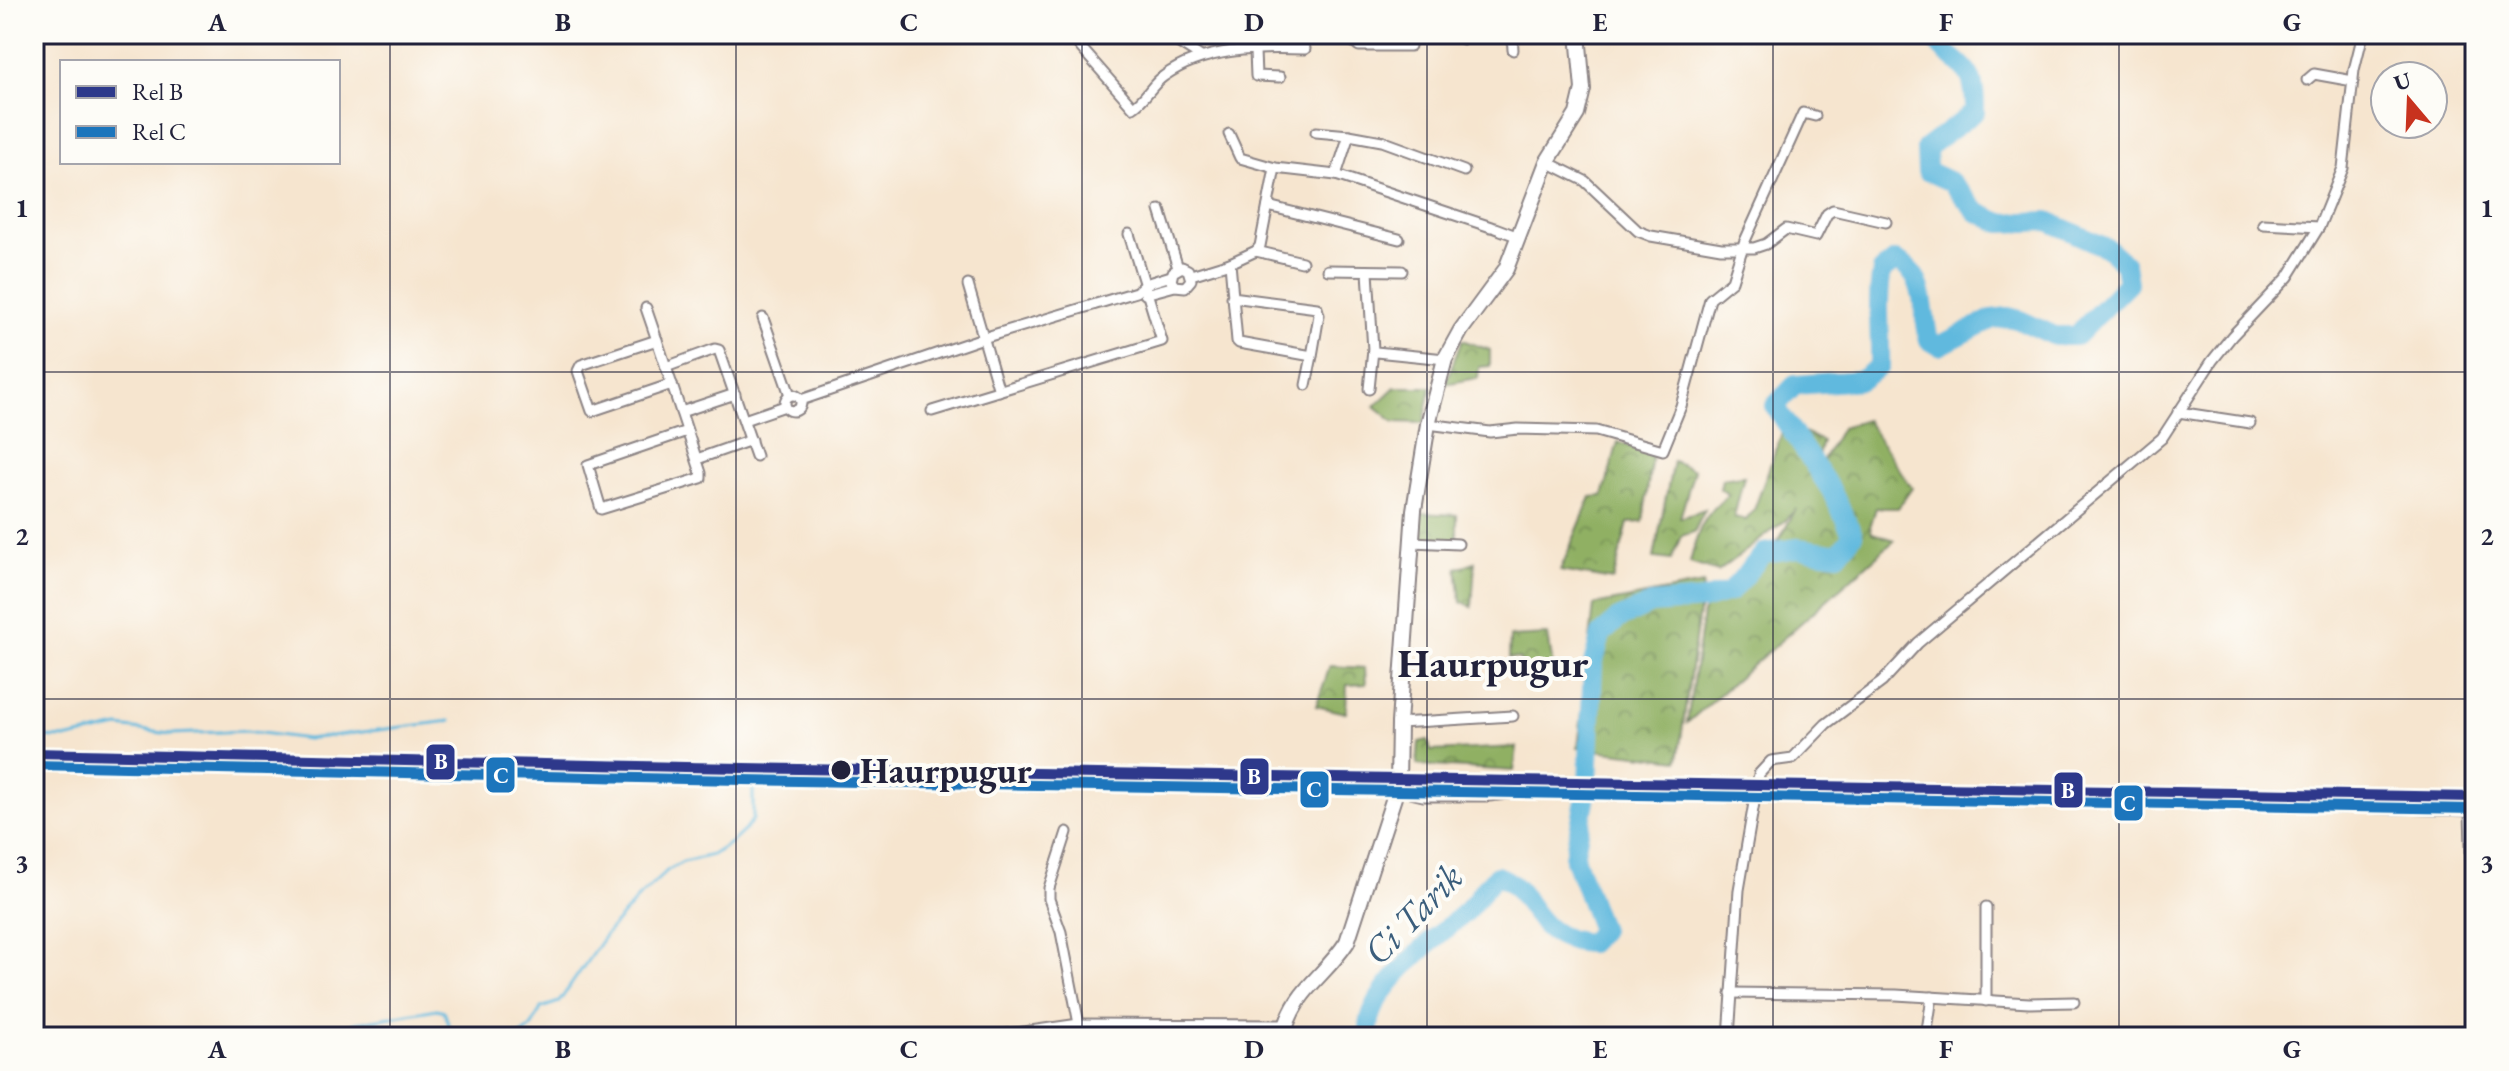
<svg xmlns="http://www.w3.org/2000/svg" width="2509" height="1071" font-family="'EB Garamond',serif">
	<defs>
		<pattern id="forest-crowns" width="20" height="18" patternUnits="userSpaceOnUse" patternTransform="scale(2)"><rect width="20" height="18" fill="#90b064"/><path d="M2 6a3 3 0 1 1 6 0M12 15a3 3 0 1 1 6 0" fill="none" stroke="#758f54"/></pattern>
	</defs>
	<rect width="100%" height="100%" fill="#fdfcf7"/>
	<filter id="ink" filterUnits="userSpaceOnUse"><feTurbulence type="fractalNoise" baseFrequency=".0125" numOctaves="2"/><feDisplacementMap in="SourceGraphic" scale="16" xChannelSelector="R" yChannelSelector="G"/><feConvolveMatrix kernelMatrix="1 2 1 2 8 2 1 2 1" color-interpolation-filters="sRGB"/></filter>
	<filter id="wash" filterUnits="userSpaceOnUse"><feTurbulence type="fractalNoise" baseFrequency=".006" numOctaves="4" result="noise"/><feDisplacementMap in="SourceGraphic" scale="32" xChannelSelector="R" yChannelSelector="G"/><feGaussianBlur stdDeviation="1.8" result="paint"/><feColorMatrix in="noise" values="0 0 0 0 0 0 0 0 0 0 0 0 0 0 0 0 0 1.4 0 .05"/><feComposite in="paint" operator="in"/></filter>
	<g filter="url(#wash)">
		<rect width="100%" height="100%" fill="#f6e5cf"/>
		<!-- forest -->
		<g fill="url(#forest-crowns)" stroke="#596950" stroke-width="2">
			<path d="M1462 340 1490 350V366L1479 367 1478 378 1445 384Z"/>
			<path d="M1395 387H1431L1424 423 1394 422 1375 406Z"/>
			<path d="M1866 420 1912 488 1898 508H1876L1870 527 1872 533 1895 540 1687 723 1704 606 1780 538 1796 509 1786 520 1718 572 1690 563C1697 532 1703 514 1729 495L1720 489 1722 479 1744 476 1734 517 1746 520 1754 510 1785 424 1822 441 1812 479 1841 428Z"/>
			<path d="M1618 442 1652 455 1643 522 1628 523 1613 580 1560 571 1591 497 1603 496Z"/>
			<path d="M1673 461 1694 470 1680 518 1705 510 1694 532 1681 536 1671 560 1654 558Z"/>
			<path d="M1419 513 1457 515V541L1418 539Z"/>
			<path d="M1475 562 1472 607 1461 602 1457 568Z"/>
			<path d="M1703 584 1678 760 1578 748 1594 605Z"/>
			<path d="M1548 635 1553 667 1526 686 1520 659 1509 658 1510 637Z"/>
			<path d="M1330 666 1365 668 1366 684 1347 685 1346 713 1316 706Z"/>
			<path d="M1428 740 1431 751 1517 747 1514 771 1417 765 1419 742Z"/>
		</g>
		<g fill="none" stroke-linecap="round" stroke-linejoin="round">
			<!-- stream -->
			<g stroke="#61b9de" stroke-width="3">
				<path d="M34 737 69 738 119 727 170 734 246 731 307 739 450 721"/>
				<path d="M317 1037 356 1023 437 1009 444 1011 452 1035 456 1037"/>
				<path d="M473 1037H505"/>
				<path d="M517 1037C531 1032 535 1021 541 1008L559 1002 606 934 637 899 668 870 683 862 712 855 732 842 745 830 753 819V781"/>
			</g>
			<!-- river -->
			<path stroke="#61b9de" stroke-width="20" d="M1370 1037C1359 996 1437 937 1464 913 1477 902 1483 886 1497 876 1534 887 1528 940 1590 943L1601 930 1574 857 1588 785 1593 664 1601 635 1618 619 1651 604 1703 600 1730 592 1764 553 1798 548 1838 554 1853 535 1831 490 1775 406 1795 385 1861 380 1880 366C1881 334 1876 303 1882 271L1895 261C1928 273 1921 310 1929 340L1939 346 1992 319 2008 317 2020 320 2055 336H2076L2128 283 2125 264 2107 248 2048 221 2001 223 1977 212 1951 182 1927 171 1926 148 1975 112C1975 100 1975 83 1968 73 1958 58 1939 52 1933 34"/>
		</g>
	</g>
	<g filter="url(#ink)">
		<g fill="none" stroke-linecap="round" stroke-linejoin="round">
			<defs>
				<g id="minor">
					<path d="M1069 34 1133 107C1145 100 1152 84 1164 76 1203 48 1258 47 1305 49"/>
					<path d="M1158 34 1176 41 1201 57"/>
					<path d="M1354 34V42L1359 46H1410L1411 34"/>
					<path d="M1463 34V39"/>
					<path d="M1512 34 1513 50"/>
					<path d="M1255 51 1256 76 1280 77"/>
					<path d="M2307 80 2314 74 2353 81"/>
					<path d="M1316 132 1349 135 1336 175"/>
					<path d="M1229 134 1240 158 1275 168"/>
					<path d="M1349 135 1382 141 1464 171"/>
					<path d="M1547 162 1585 181 1638 231 1651 236 1721 248H1754L1766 244 1786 229 1816 236 1827 214 1833 210 1886 222"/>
					<path d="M1268 206 1399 239"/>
					<path d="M1160 210 1178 268"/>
					<path d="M2263 224 2319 227"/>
					<path d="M1495 228 1519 237"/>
					<path d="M1256 251 1302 262"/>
					<path d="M1328 270 1402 271"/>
					<path d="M1368 272 1373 350 1376 352 1445 359"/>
					<path d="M1191 275 1230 263"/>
					<path d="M968 285 999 391"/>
					<path d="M1145 294 1175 286 1185 287 1191 280 1188 270 1182 267 1173 272 1171 281 1175 286"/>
					<path d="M1232 297 1317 308 1319 315 1312 356 1239 343 1237 341 1230 263 1256 251 1260 246 1275 168 1336 175 1491 227"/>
					<path d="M646 308C665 363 683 418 701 473V478L601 509 588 465 687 431"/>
					<path d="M763 318 790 395"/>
					<path d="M657 340 581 365 578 371 592 411 672 384"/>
					<path d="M666 367 715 349 719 350 756 456"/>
					<path d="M1306 385 1312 356"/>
					<path d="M1369 389 1373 350"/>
					<circle cx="793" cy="403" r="8"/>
					<path d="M801 400 983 338 1136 292 1145 284 1171 276"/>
					<path d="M932 411 1162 341 1129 234"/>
					<path d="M681 412 735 394"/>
					<path d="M2178 412 2250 423"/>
					<path d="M744 420 785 406"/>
					<path d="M1428 424 1490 432 1518 429 1596 431 1663 450 1681 406 1710 299 1732 281 1744 243 1803 113 1815 116"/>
					<path d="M697 459 751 440"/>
					<path d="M1412 542 1458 544"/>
					<path d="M1399 723 1513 716"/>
					<path d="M1397 790 1423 796H1489L1541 791 1599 795 1634 788H1679L1754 794 2475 811"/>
					<path d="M2470 811 2474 958"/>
					<path d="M1067 832 1049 888V899L1061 932 1079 1024"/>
					<path d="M1731 993 1896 995 2029 1003 2074 1002"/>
					<path d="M1986 1001V907"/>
					<path d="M988 1037 1079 1024 1286 1025"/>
					<path d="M1729 1037 1739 890 1759 774 1771 761 1793 758 1826 724 1882 682 1918 643 2162 438 2212 361 2232 336 2288 277 2319 227 2343 168 2354 70 2363 34"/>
					<path d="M1926 1037 1932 997"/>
				</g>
				<path id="secondary" d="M1283 1037C1294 989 1323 979 1347 942L1398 785 1399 723 1414 510 1428 424 1445 359 1461 330 1506 269 1547 162 1577 114 1583 89 1578 34"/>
			</defs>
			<!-- minor casing -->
			<use href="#minor" stroke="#8c8485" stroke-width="13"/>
			<!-- secondary casing -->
			<use href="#secondary" stroke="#8c8485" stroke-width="18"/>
			<!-- minor -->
			<use href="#minor" stroke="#fff" stroke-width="9"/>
			<!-- secondary -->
			<use href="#secondary" stroke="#fff" stroke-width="14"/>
			<defs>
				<path id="rail-1" d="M34 753 685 767 2475 797"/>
				<path id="rail-2" d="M34 765 685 779 2475 809"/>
			</defs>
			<!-- rail-1 casing -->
			<use href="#rail-1" stroke="#fdfcf7" stroke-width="16"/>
			<!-- rail-2 casing -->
			<use href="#rail-2" stroke="#fdfcf7" stroke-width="16"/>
			<!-- rail-1 -->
			<use href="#rail-1" stroke="#2d398b" stroke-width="10"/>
			<!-- rail-2 -->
			<use href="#rail-2" stroke="#1c75bc" stroke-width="10"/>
		</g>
	</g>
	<!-- grid -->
	<path fill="none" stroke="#22223b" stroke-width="2" stroke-opacity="0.55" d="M390 34V1037M736 34V1037M1082 34V1037M1427 34V1037M1773 34V1037M2119 34V1037M34 372H2475M34 699H2475"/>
	<!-- markers -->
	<circle fill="#22223b" stroke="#fdfcf7" stroke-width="3" cx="841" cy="770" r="11"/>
	<g text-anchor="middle" stroke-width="8" stroke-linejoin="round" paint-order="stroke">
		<!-- stop labels -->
		<g font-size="36" font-weight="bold" fill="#22223b" stroke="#fdfcf7" text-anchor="start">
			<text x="860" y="783">Haurpugur</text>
		</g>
		<!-- water labels -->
		<g font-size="38" font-style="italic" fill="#3b5e7c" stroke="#fdfcf7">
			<text transform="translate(1413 914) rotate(-46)" y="13">Ci Tarik</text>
		</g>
		<!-- quarter labels -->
		<g font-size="40" font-weight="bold" fill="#22223b" stroke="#fdfcf7">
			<text x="1493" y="677">Haurpugur</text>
		</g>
	</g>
	<g stroke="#fdfcf7" stroke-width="3">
		<rect x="425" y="743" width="31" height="38" rx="8" fill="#2d398b"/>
		<rect x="485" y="756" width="31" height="38" rx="8" fill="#1c75bc"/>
		<rect x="1239" y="757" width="31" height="39" rx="8" fill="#2d398b"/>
		<rect x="1299" y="770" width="31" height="39" rx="8" fill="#1c75bc"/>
		<rect x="2053" y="771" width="31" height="38" rx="8" fill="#2d398b"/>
		<rect x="2113" y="784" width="31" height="38" rx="8" fill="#1c75bc"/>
	</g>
	<g font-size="22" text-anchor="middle" font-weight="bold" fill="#fff">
		<text x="441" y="769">B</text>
		<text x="501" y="783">C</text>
		<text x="1254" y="784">B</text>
		<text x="1314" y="797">C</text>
		<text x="2068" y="798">B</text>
		<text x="2128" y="811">C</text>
	</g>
	<!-- margin -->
	<rect width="2509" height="1071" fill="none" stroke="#fdfcf7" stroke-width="88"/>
	<!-- legend -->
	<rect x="60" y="60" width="280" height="104" fill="#fdfcf7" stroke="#a5a5ac" stroke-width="2"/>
	<rect x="76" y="86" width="40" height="12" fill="#2d398b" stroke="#a5a5ac" stroke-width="2"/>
	<text x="132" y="100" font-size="24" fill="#22223b">Rel B</text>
	<rect x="76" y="126" width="40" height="12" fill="#1c75bc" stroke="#a5a5ac" stroke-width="2"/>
	<text x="132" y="140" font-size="24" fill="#22223b">Rel C</text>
	<!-- north arrow -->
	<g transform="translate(2409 100) rotate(341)"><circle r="38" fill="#fdfcf7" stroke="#a5a5ac" stroke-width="2"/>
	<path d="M0-6L14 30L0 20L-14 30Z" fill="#c8321e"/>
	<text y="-12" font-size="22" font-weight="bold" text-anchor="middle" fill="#22223b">U</text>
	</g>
	<rect x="44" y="44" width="2421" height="983" fill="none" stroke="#22223b" stroke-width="3"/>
	<g font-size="26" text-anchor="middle" font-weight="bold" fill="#22223b">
		<text x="217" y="31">A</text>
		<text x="563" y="31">B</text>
		<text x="909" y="31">C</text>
		<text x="1254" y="31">D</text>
		<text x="1600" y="31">E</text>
		<text x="1946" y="31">F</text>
		<text x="2292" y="31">G</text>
		<text x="22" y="217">1</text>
		<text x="2487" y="217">1</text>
		<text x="22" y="545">2</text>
		<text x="2487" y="545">2</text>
		<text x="22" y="872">3</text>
		<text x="2487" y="872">3</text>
		<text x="217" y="1058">A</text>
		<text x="563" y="1058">B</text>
		<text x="909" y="1058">C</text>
		<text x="1254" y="1058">D</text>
		<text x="1600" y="1058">E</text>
		<text x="1946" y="1058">F</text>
		<text x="2292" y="1058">G</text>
	</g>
</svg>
